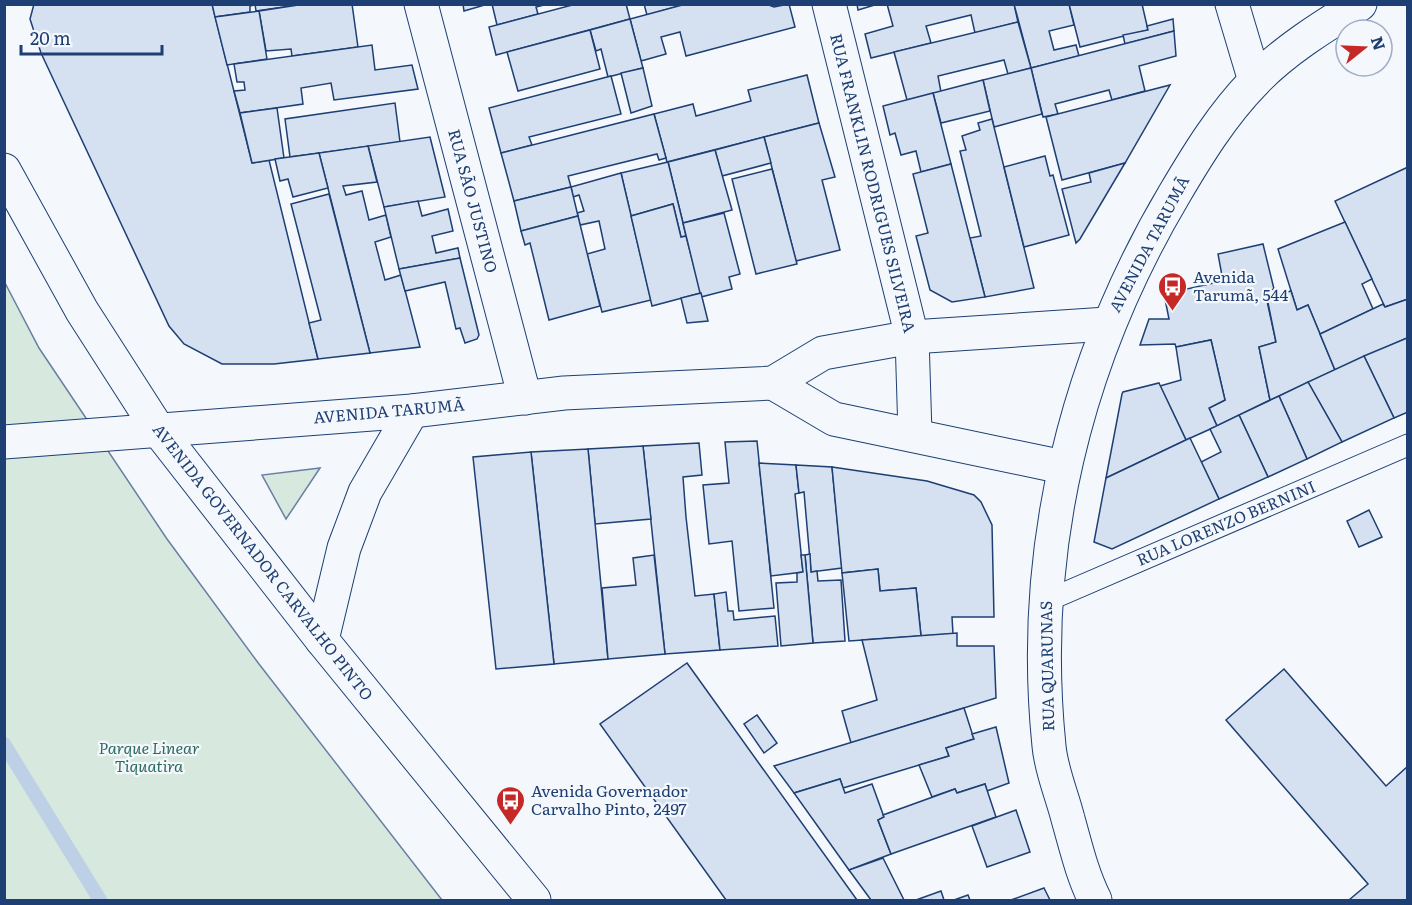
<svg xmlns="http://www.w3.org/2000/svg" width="1412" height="905" font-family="Literata,serif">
	<rect width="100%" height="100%" fill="#f4f7fb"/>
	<!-- green -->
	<g fill="#d7e8df" stroke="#687fa3" stroke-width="1.5">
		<path d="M4 281 39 348 167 539 259 664 442 900H5Z"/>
		<path d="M320 468 286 519 262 475Z"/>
	</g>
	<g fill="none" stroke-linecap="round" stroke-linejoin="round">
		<!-- stream -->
		<path stroke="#bed0e5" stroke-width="14" d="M4 744 100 900"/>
	</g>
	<!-- building -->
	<g fill="#d5e0f0" stroke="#1d3f73" stroke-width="1.5">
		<path d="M34 4H212L252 163 269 160 318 359 274 364H222L184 344 169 326 41 53 30 19Z"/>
		<path d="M212 4H255V5L250 6V12L215 17Z"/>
		<path d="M255 4H305L256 11Z"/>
		<path d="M305 4H352L358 47 292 56 291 49 266 51 259 11Z"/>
		<path d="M463 4H488L464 11Z"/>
		<path d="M492 4H548L536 7 538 14 497 25Z"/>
		<path d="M576 4H626L630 19 496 55 489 27Z"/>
		<path d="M644 4H686L647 15Z"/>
		<path d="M686 4H766L774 7 789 4 795 27 686 56 680 32 661 37 666 54 641 61 630 19Z"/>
		<path d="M857 4H878L858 10Z"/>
		<path d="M887 4H1014L1018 22 975 33 971 15 926 26 931 43 871 58 865 34 893 26Z"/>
		<path d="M1014 4H1069L1074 25 1049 31 1054 50 1076 45 1079 56 1031 68Z"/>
		<path d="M1069 4H1142L1148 30 1080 47Z"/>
		<path d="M259 11 267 59 227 65 215 17Z"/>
		<path d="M630 19 643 68 608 77 601 49 596 51 590 30Z"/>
		<path d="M1173 19 1174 31 1125 44 1123 35 1148 30 1147 26Z"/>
		<path d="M1018 22 1031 68 1008 74 1004 60 938 76 941 92 907 100 894 52Z"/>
		<path d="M590 30 600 69 518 91 507 52Z"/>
		<path d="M1174 31 1176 56 1139 66 1145 91 1112 100 1109 90 1055 104 1058 114 1043 117 1031 68Z"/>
		<path d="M372 45 375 70 412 65 418 89 334 100 331 83 301 88 303 104 240 113 234 91 245 90 244 82H237L234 64Z"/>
		<path d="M643 68 652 106 631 113 621 73Z"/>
		<path d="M1031 68 1042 114 994 127 983 80Z"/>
		<path d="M807 75 819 123 667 162 654 114 693 104 696 116 751 101 748 90Z"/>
		<path d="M611 76 621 114 529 137 532 145 501 153 489 108Z"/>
		<path d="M983 80 990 111 941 123 933 93Z"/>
		<path d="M1170 85 1125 163 1062 180 1046 117Z"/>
		<path d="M933 93 951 164 921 172 916 151 901 155 895 133 890 135 883 106Z"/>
		<path d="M395 103 400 142 290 157 285 119Z"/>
		<path d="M277 108 284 158 252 163 240 113Z"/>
		<path d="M654 114 666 158 659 160 657 154 568 176 571 187 514 201 501 153Z"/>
		<path d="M992 119 1034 288 985 297 970 238 981 236 960 151 966 150 962 136 980 130 978 123Z"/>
		<path d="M819 123 835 177 822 180 840 250 796 261 764 137Z"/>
		<path d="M430 137 445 197 384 207 368 146Z"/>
		<path d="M764 137 771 163 722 176 715 150Z"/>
		<path d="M368 146 377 182 343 186 346 195 362 191 369 220 386 215 391 237 375 242 385 280 401 275 420 347 370 353 319 153Z"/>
		<path d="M715 150 732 210 683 223 668 162Z"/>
		<path d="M319 153 328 188 293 197 288 179 280 181 275 159Z"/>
		<path d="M1045 156 1050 176 1053 175 1069 235 1024 247 1004 167Z"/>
		<path d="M668 162 683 223 686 236 681 237 673 204 631 216 621 173Z"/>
		<path d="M1125 163 1080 239 1076 243 1062 189 1091 182 1089 173Z"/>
		<path d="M951 164 985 297 952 302 930 290 916 236 928 233 913 174Z"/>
		<path d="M1408 167V299L1385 307 1335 201Z"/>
		<path d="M772 169 797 264 756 274 732 179Z"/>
		<path d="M621 173 651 300 602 312 587 254 605 249 599 221 580 225 577 213 584 211 579 195 573 197 571 187Z"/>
		<path d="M571 187 578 216 521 231 514 201Z"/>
		<path d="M329 194 370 353 318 359 309 323 321 320 291 204Z"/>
		<path d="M418 201 422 216 448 209 453 231 432 236 436 253 458 248 460 258 399 269 384 207Z"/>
		<path d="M673 204 681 237 686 236 701 293 652 306 631 216Z"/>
		<path d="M724 213 740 274 729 277 732 289 701 297 683 223Z"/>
		<path d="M578 216 600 306 549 320 530 243 525 245 521 231Z"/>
		<path d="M1345 222 1372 279 1362 284 1373 309 1320 334 1308 305 1297 310 1278 249Z"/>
		<path d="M1263 244 1274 289 1265 292 1276 342 1259 347 1270 400 1217 426 1209 408 1225 400 1211 340 1176 347 1175 344 1140 345 1149 319H1169L1164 294 1223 281 1218 254Z"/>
		<path d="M460 258 479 335 477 339 465 343 460 328 456 329 445 282 405 291 399 269Z"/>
		<path d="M1291 291 1297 310 1308 305 1335 370 1270 400 1259 347 1276 342 1267 298Z"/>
		<path d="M701 293 708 321 687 323 681 298Z"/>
		<path d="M1408 299 1407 338 1335 370 1320 334 1383 304 1385 307Z"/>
		<path d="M1407 338 1408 412 1394 418 1364 356Z"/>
		<path d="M1211 340 1225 400 1209 408 1217 426 1186 440 1160 386 1181 380 1176 347Z"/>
		<path d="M1364 356 1394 418 1342 442 1308 382Z"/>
		<path d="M1308 382 1342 442 1307 459 1279 396Z"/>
		<path d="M1159 383 1186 440 1106 478 1122 394 1123 392Z"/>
		<path d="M1279 396 1307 459 1268 477 1239 415Z"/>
		<path d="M1239 415 1268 477 1219 499 1201 462 1221 452 1210 429Z"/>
		<path d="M1190 438 1219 499 1112 549 1094 542 1106 478Z"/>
		<path d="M757 441 774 608 739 611 732 541 709 544 703 485 729 483 725 442Z"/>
		<path d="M699 443 702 475 683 477 686 517 695 596 714 594 720 650 665 654 643 446Z"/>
		<path d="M643 446 651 519 595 524 588 449Z"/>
		<path d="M588 449 608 659 554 664 531 452Z"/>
		<path d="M531 452 554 664 496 669 473 457Z"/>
		<path d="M759 463 796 465 799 493 795 494 803 572 771 576Z"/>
		<path d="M796 465 832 467 842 568 811 572 804 492 799 493Z"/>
		<path d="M832 467 927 481 974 495 981 502 992 525 994 617H952L953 634 921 636 916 588 880 591 878 569 842 573Z"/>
		<path d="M1369 510 1382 537 1359 547 1347 521Z"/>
		<path d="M810 554 811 572 817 571 818 581 841 580 845 641 813 643 805 555Z"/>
		<path d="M654 555 665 654 608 659 602 588 636 585 633 558Z"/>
		<path d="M801 555H805L813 643 781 646 776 583 797 582V573L803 572Z"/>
		<path d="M878 569 880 591 916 588 921 636 849 641 842 573Z"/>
		<path d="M726 592 728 611H733L734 620 775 616 778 646 720 650 714 594Z"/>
		<path d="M957 633V646H994L996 698 851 743 842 711 877 700 862 640Z"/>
		<path d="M687 663 857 900H726L600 724Z"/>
		<path d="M1284 669 1386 786 1408 766V900H1349L1368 884 1226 720Z"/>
		<path d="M964 708 974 739 946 748 949 756 843 788 840 779 794 793 774 766Z"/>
		<path d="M757 715 777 743 764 753 744 724Z"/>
		<path d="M996 727 1009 783 987 791 985 784 957 793 955 789 932 797 919 765 949 756 946 748 974 739 972 734Z"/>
		<path d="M840 779 845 793 872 784 884 817 878 820 891 854 849 870 794 793Z"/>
		<path d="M985 784 996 817 891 854 878 820 884 817 883 815 955 789 957 793Z"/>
		<path d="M1016 810 1030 852 987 867 972 826Z"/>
		<path d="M883 858 904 900H871L849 870Z"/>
		<path d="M1044 888 1050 900H1011Z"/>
		<path d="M941 891 944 900H916Z"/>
		<path d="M968 895 970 900H954Z"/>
	</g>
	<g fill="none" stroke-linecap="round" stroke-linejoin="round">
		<defs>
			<path id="service" d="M1044 602 1408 445"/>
			<g id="minor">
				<path d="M421 4 525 398"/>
				<path d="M829 4 912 337 915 434"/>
				<path d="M1232 4 1255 81"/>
				<path d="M773 383 834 419 1063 467"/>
				<path d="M4 442 412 411 564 393 773 383 823 353 912 337 1107 324"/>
				<path d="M1095 900C1082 874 1076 847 1068 819 1062 795 1051 770 1049 746 1029 550 1075 361 1175 193 1198 154 1222 115 1254 82 1282 52 1325 25 1360 4"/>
			</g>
			<g id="primary">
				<path d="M4 170 82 311 159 431 322 640 534 900"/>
				<path d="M322 640 344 548 365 492 412 411"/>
			</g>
		</defs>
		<!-- service casing -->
		<use href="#service" stroke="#1d3f73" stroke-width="23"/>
		<!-- minor casing -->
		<use href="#minor" stroke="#1d3f73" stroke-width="35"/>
		<!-- primary casing -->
		<use href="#primary" stroke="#1d3f73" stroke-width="35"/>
		<!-- service -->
		<use href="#service" stroke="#f4f7fb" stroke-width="21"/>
		<!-- minor -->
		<use href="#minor" stroke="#f4f7fb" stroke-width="33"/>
		<!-- primary -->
		<use href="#primary" stroke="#f4f7fb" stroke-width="33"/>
	</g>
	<!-- icons -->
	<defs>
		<symbol id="bus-pin" viewBox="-11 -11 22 30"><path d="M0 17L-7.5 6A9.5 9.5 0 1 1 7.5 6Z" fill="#c62828" stroke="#f4f7fb"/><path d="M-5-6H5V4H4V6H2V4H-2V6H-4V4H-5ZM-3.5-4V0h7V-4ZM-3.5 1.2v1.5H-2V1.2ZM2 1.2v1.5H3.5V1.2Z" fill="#fff"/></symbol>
	</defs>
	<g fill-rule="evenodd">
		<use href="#bus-pin" x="1156" y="270" width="33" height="45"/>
		<use href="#bus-pin" x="494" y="784" width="33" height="45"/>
	</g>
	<g text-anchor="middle" stroke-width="4.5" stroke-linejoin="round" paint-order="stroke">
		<!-- street labels -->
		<g font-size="16" fill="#1d3f73" stroke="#f4f7fb">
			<text transform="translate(873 183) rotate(76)" y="6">RUA FRANKLIN RODRIGUES SILVEIRA</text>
			<text transform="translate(473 201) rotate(75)" y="6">RUA SÃO JUSTINO</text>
			<text transform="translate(1149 244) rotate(-62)" y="6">AVENIDA TARUMÃ</text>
			<text transform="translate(389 411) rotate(-5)" y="6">AVENIDA TARUMÃ</text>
			<text transform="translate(1226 523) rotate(-23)" y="6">RUA LORENZO BERNINI</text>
			<text transform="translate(263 562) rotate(52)" y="6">AVENIDA GOVERNADOR CARVALHO PINTO</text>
			<text transform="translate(1047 666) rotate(-91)" y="6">RUA QUARUNAS</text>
		</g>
		<!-- poi labels -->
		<g font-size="16" fill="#1d3f73" stroke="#f4f7fb" text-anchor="start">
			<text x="1193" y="283">Avenida<tspan x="1193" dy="18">Tarumã, 544</tspan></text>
			<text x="531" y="797">Avenida Governador<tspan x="531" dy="18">Carvalho Pinto, 2497</tspan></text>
		</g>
		<!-- park labels -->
		<g font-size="16" font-style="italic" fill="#2c6c60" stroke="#f4f7fb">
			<text x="149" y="754">Parque Linear<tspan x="149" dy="18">Tiquatira</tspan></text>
		</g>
	</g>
	<!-- border -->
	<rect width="1412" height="905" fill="none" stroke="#1d3f73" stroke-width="12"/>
	<!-- north arrow -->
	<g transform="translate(1364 48) rotate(72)"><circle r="28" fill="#f4f7fb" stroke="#9eadc5" stroke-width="1.5"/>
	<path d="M0-4.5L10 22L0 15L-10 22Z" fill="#c62828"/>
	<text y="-9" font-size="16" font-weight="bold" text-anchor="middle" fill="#1d3f73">N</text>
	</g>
	<!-- scale -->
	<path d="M21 45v9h141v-9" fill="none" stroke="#1d3f73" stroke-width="3"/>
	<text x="30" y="45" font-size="18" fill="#1d3f73" stroke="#f4f7fb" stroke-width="4.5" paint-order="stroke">20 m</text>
</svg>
